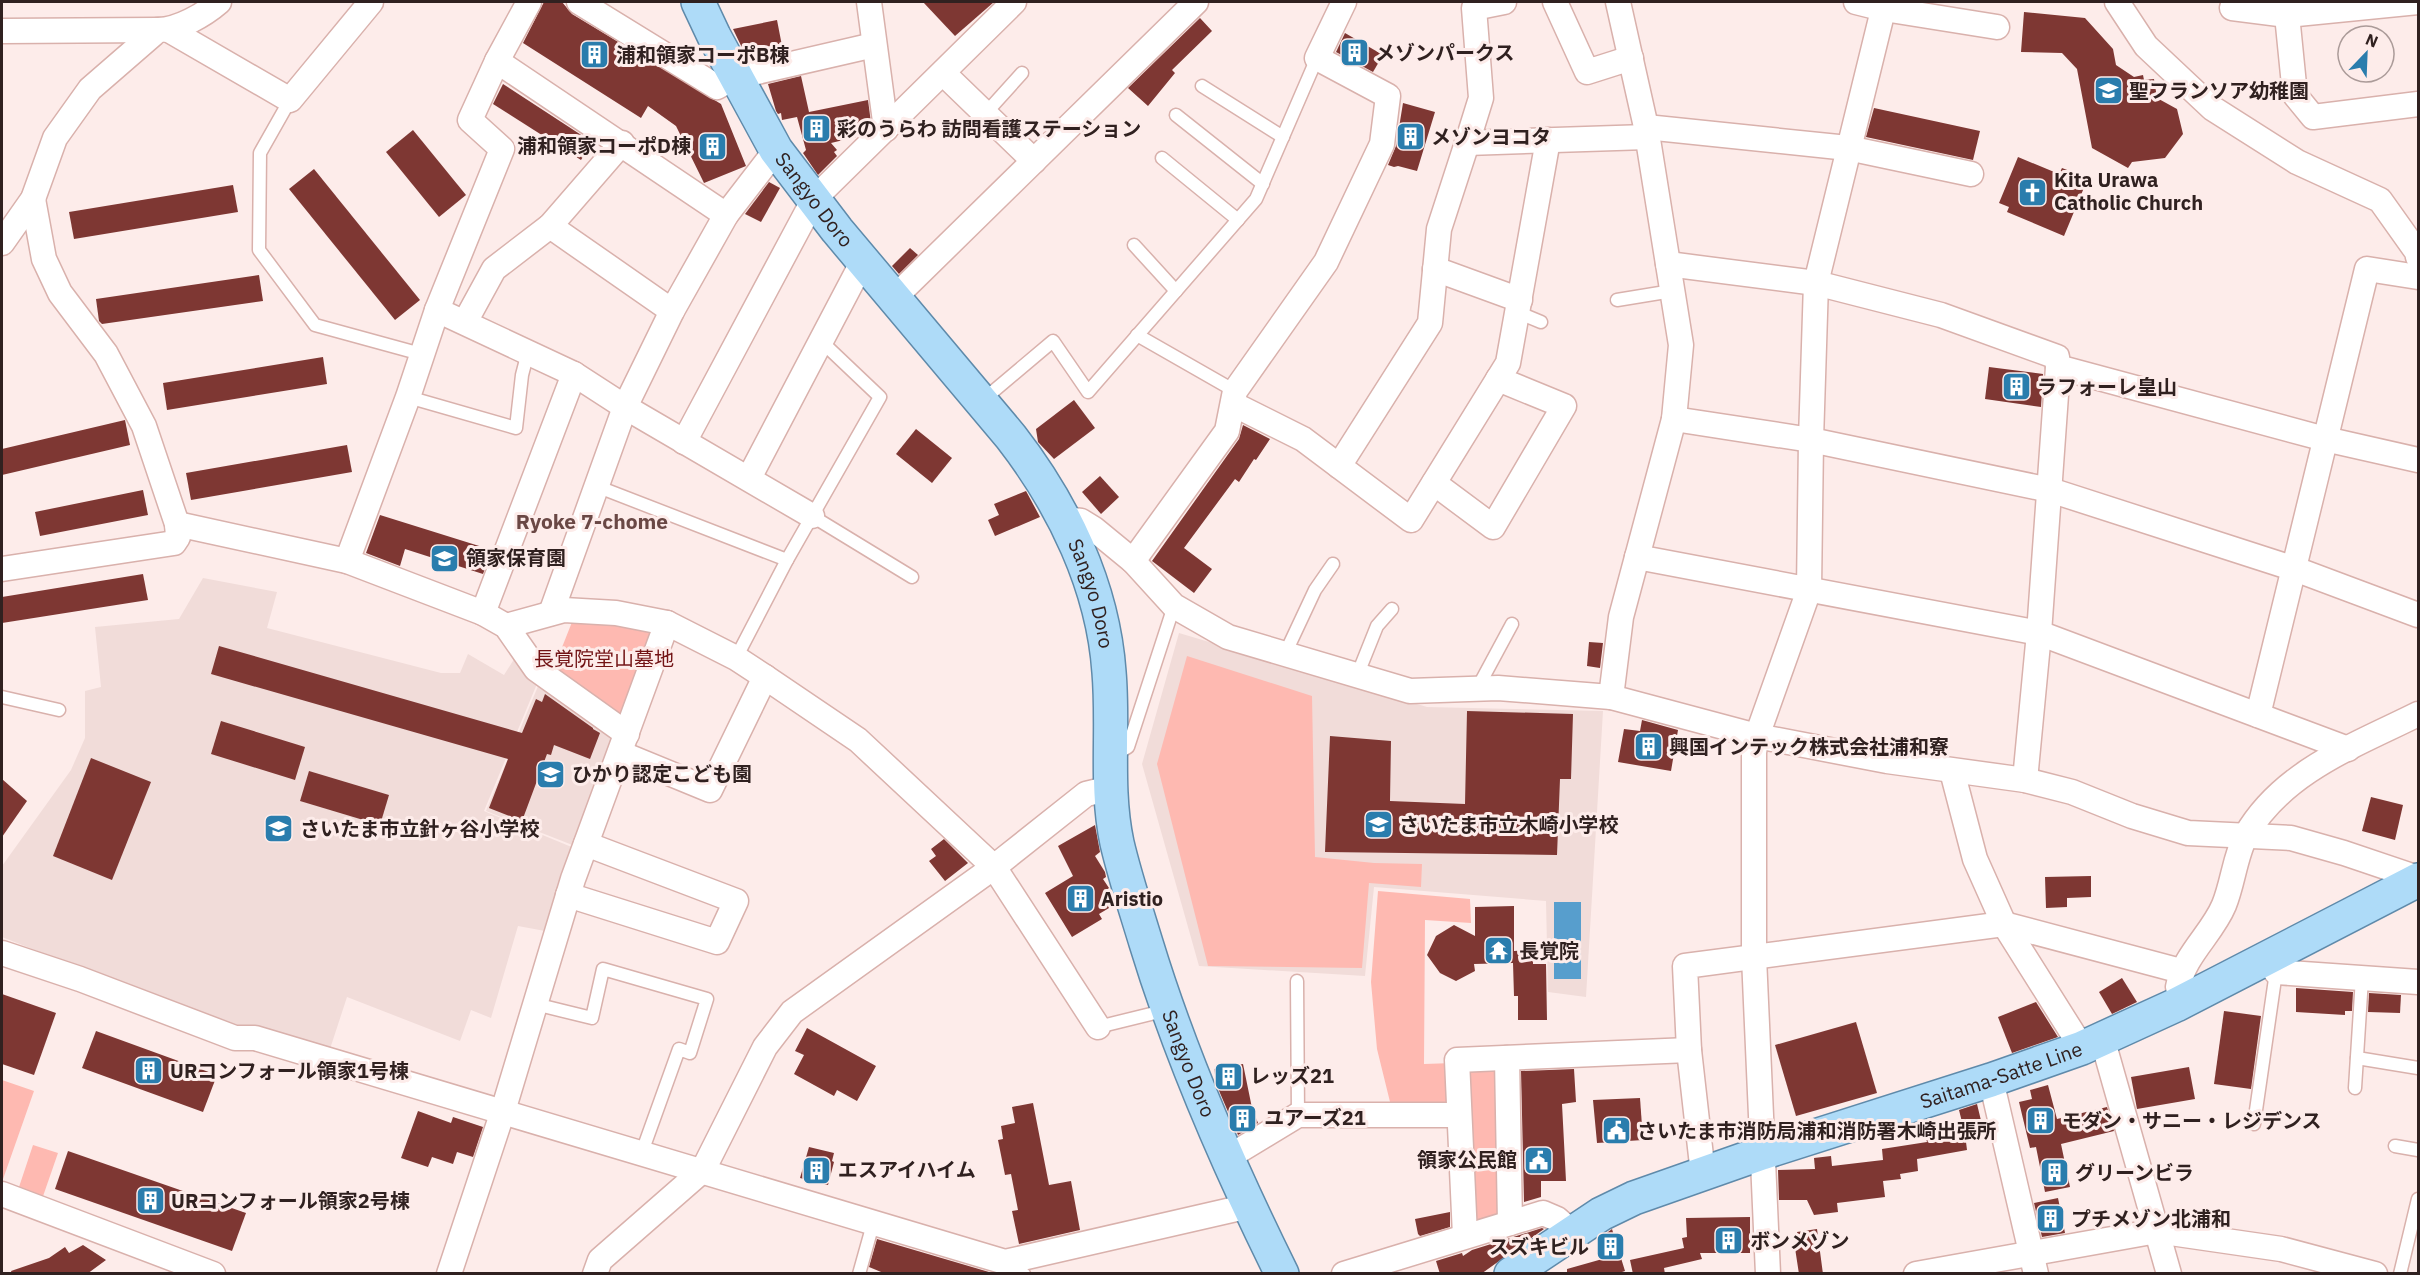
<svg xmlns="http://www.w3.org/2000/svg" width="2420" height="1275" font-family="'IBM Plex Sans','Noto Sans JP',sans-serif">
	<rect width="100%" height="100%" fill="#fdecea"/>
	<!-- built -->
	<g fill="#f1dcd9">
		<path d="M203 578 277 592 267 628 441 673H460L468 654 504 675 518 653 539 679 484 811 574 848 545 931 518 926 491 1018 471 1010 460 1041 347 997 330 1049 230 1027 2 937V866L71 770 85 738V691L101 687 95 627 179 619Z"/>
		<path d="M1179 633 1427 707 1603 711 1586 997 1548 992 1546 901 1374 887 1365 976 1199 966 1142 764Z"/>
		<path d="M541 679 613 737 575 846 486 811Z"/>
	</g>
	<!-- green -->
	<g fill="#feb9b1">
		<path d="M574 617 653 626 657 636 623 719 553 670Z"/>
		<path d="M1187 656 1312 696 1315 857 1374 863 1422 864 1421 887 1369 883 1362 968 1208 966 1157 764Z"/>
		<path d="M1378 891 1470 899 1471 923 1425 920 1424 1064 1453 1063 1455 1107 1392 1110 1377 1049 1371 982Z"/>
		<path d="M1495 1063 1500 1213 1469 1223 1463 1064Z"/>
		<path d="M2 1080 34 1091 2 1182Z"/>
		<path d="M33 1145 58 1153 41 1202 17 1193Z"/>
	</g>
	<!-- water -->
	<rect fill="#579ecd" x="1554" y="902" width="27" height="77"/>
	<!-- building -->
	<g fill="#7e3733">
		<path d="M544 2H562L572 14 721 104 746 166 704 183 676 126 648 106 641 118 523 43Z"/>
		<path d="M923 2H994L955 36Z"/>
		<path d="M2024 12 2085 18 2113 49 2116 65 2134 77 2143 75 2144 80 2154 79 2157 98 2177 109 2183 134 2165 158 2132 162 2128 168 2092 148 2077 69 2062 53 2021 52Z"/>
		<path d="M1200 18 1212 31 1172 70 1175 73 1148 106 1128 88Z"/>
		<path d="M777 20 783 51 762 56 760 53 746 56 733 29Z"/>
		<path d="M1345 33 1383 55 1373 72 1336 52Z"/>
		<path d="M801 76 809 112 868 100 871 123 854 127 856 137 831 143 837 150 834 152 837 156 818 175 803 153 806 150 797 117 782 120 781 113 778 114 776 111 768 84Z"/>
		<path d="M503 84 592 142 581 160 493 104Z"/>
		<path d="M1403 103 1435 112 1417 171 1398 166 1394 167 1388 165 1396 146Z"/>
		<path d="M1874 108 1980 131 1973 160 1866 137Z"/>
		<path d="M413 130 466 195 439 217 386 152Z"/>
		<path d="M2018 157 2059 174 2062 168 2088 178 2064 236 2007 212 2009 207 1999 203Z"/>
		<path d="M314 169 420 300 395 320 289 189Z"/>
		<path d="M769 182 780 188 761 222 745 214Z"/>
		<path d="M233 185 238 212 74 239 69 212Z"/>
		<path d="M910 248 918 255 899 274 892 266Z"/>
		<path d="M259 275 263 301 102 324 99 321 96 299Z"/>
		<path d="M323 357 327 384 167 410 163 383Z"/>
		<path d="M1989 367 2043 374 2041 407 1985 399Z"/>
		<path d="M1074 400 1095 428 1054 459 1038 442 1036 429Z"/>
		<path d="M125 420 130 445 2 475V449Z"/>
		<path d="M1243 425 1270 439 1256 460 1254 459 1239 482 1235 479 1184 548 1212 569 1194 593 1152 561 1239 439Z"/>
		<path d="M916 429 952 458 932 483 896 454Z"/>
		<path d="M347 445 352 472 191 500 186 473Z"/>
		<path d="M1100 476 1119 497 1101 514 1082 492Z"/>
		<path d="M143 490 148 515 40 536 35 512Z"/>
		<path d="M1026 491 1040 517 995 536 988 520 999 515 994 504Z"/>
		<path d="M380 515 492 550 483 574 405 549 400 566 366 553Z"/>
		<path d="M143 574 148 600 2 623V597Z"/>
		<path d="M1589 642 1603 643 1600 668 1587 666Z"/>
		<path d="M219 646 522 733 536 699 542 702 545 694 593 728V729L600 733 590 759 554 745 551 755 547 754 522 821 489 808 508 759 211 674Z"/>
		<path d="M1467 711 1573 714 1571 779H1560L1557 855 1325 852 1330 736 1391 741 1390 801 1465 804Z"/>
		<path d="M1642 720 1678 730 1671 771 1618 762 1624 729 1640 731Z"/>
		<path d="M221 721 305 747 295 780 211 754Z"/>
		<path d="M91 758 151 782 112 880 53 856Z"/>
		<path d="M309 771 389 795 380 825 300 801Z"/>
		<path d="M2 779 27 801 2 837Z"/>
		<path d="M2371 797 2403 805 2395 840 2362 831Z"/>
		<path d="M1095 825 1100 852 1095 856 1105 872 1106 877 1103 879 1109 888 1105 891 1114 905 1099 914 1102 919 1072 937 1045 893 1073 876 1058 846Z"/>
		<path d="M944 839 968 863 945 881 929 861 936 856 931 849Z"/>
		<path d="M2091 876V897L2067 898V907L2046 908 2045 877Z"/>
		<path d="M1514 906V951L1533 950V964H1546L1547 1020H1518V996H1514L1513 963 1474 964 1475 971 1456 981 1440 973 1427 955 1436 936 1454 925 1475 936V907Z"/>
		<path d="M2122 978 2137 1002 2112 1014 2099 992Z"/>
		<path d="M2296 988 2353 992 2352 1011H2345V1015L2296 1012Z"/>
		<path d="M2369 993 2401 995 2400 1013 2368 1012Z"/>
		<path d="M2 994 56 1013 34 1075 2 1064Z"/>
		<path d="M2036 1002 2058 1037 2012 1053 1998 1017Z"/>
		<path d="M2224 1011 2261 1016 2251 1089 2214 1084Z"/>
		<path d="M1856 1022 1877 1093 1796 1116 1775 1045Z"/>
		<path d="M807 1028 876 1066 857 1101 837 1090 834 1096 794 1074 804 1055 795 1051Z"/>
		<path d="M96 1031 217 1075 203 1112 82 1068Z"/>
		<path d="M1243 1064 1252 1108 1258 1123 1238 1135 1217 1086 1214 1069Z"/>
		<path d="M2189 1067 2195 1099 2137 1109 2131 1077Z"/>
		<path d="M1574 1069 1576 1102 1562 1104 1566 1181H1541V1197L1524 1202 1521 1071Z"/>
		<path d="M2048 1085 2057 1119 2107 1107 2114 1131 2061 1144 2070 1187 2045 1192 2036 1147 2030 1148 2019 1102 2032 1099 2030 1090Z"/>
		<path d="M1640 1098 1643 1140 1597 1143 1593 1100Z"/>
		<path d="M1033 1103 1049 1185 1071 1181 1080 1230 1019 1244 1012 1211 1018 1210 1011 1174 1005 1175 998 1140 1003 1139 1001 1126 1015 1123 1012 1107Z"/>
		<path d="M1977 1104 1985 1137 1966 1142 1967 1150 1917 1159 1918 1171 1900 1174 1901 1179 1883 1181 1885 1197 1837 1203 1838 1212 1814 1215 1807 1200H1779L1778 1170 1815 1169 1814 1158 1831 1156 1832 1166 1883 1160 1882 1149 1927 1142 1924 1129 1962 1122 1959 1110Z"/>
		<path d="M418 1111 451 1123 453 1117 483 1127 473 1157 457 1152 453 1164 432 1157 428 1167 401 1158Z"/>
		<path d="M809 1147 834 1153 832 1161 834 1162 828 1185 800 1178Z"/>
		<path d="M68 1151 246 1213 232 1251 55 1189Z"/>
		<path d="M2058 1198 2065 1233 2042 1237 2034 1203Z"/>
		<path d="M1450 1212V1227L1420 1236 1418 1234 1415 1219Z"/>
		<path d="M1750 1217V1253H1700L1702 1259 1664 1268 1665 1274H1633L1630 1260 1684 1248 1682 1238 1687 1237 1686 1218Z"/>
		<path d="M1542 1228 1544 1229 1481 1274H1440L1436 1261 1462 1253 1463 1256 1472 1250Z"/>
		<path d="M1612 1229 1625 1271 1616 1274H1567V1269L1606 1258 1600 1238Z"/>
		<path d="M1817 1229 1823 1274H1799L1795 1248 1800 1247 1797 1232Z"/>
		<path d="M877 1239 989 1272 988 1274H886L869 1267Z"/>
		<path d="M83 1245 106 1260 87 1274H12L11 1271 49 1258 65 1247 69 1253Z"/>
	</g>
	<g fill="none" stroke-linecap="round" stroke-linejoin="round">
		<defs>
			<g id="service">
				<path d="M1202 86 1283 137"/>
				<path d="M290 100 260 153 259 250 315 325 421 354"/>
				<path d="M985 114 1022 73"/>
				<path d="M1176 115 1263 184"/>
				<path d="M1162 158 1238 220"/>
				<path d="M1134 245 1176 291"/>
				<path d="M1617 300 1672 291"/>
				<path d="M1517 312 1541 322"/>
				<path d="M1137 335 1235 391"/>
				<path d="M408 397 516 428 522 375 528 352"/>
				<path d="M983 400 1053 341 1088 392 1256 199 1317 58"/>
				<path d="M596 486 787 560 880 397 821 341"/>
				<path d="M812 516 912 577"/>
				<path d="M1285 654 1315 590 1333 564"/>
				<path d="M736 658 787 560"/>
				<path d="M1357 676 1377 626 1392 609"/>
				<path d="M1477 689 1512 624"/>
				<path d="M2 697 59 710"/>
				<path d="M1115 755 1128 747 1174 606"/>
				<path d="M1297 981 1298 1115"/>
				<path d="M535 1004 592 1018 603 969 707 999 690 1053 679 1049 642 1152"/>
				<path d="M1098 1027 1167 1010"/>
				<path d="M2357 1058 2418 1068"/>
				<path d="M2355 1088 2362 978"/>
				<path d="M2254 1124 2276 972"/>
				<path d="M2395 1146 2418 1150"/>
				<path d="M1006 1263 1024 1274"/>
				<path d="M859 1274 873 1224"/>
				<path d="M2400 1274 2418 1199"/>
			</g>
			<g id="minor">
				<path d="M579 2 717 87 735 77 874 45"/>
				<path d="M869 2 886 129"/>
				<path d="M1504 2 1474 8 1481 98 1467 143 1647 137"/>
				<path d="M1555 2 1587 72 1631 58"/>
				<path d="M1856 2 1884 9 1997 27"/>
				<path d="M2117 2 2146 46 2212 108 2297 162 2380 200 2417 252 2418 257"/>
				<path d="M2232 8 2287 15 2418 2"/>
				<path d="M2287 15 2295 95 2313 117 2418 104"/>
				<path d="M169 30 290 100 371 2"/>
				<path d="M2 31 158 30"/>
				<path d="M497 61 726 215"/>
				<path d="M943 73 1034 161"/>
				<path d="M1646 127 1848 148 1971 174"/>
				<path d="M550 226 672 311"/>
				<path d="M2 243 33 199 55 138 90 89 158 30C178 30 204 15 219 2"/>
				<path d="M1668 264 1816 283 1941 315 2057 357 2058 367 2325 439 2418 460"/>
				<path d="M1435 269 1520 300"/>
				<path d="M895 297 1196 2"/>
				<path d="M437 310 574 374 625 407 812 516"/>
				<path d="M465 322 494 269 550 226 622 143"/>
				<path d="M1233 404 1303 439 1411 520 1508 363 1548 140"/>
				<path d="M1674 419 1811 440 2050 490 2295 569 2418 615"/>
				<path d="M684 442 814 199 1014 2"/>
				<path d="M1339 466 1430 323 1439 229 1467 143"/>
				<path d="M749 478 863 261"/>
				<path d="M1434 483 1493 527 1564 406 1498 379"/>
				<path d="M1065 519 1081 521 1094 529 1133 561 1174 606 1228 637 1410 691 1498 688 1611 697 1757 736 1887 761 2025 780 2072 792 2132 816 2188 833 2291 838 2344 853 2418 878"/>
				<path d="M177 524 347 561 483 613 506 626 536 669 627 734"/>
				<path d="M1637 557 2039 633 2348 749"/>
				<path d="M347 561 408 397 437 310 502 149 470 120 497 61 529 2"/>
				<path d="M1133 561 1227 431 1235 391 1326 262 1382 144 1388 96 1317 58 1344 2"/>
				<path d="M2 569 174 543 178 537 177 524 144 426 106 354 60 293 44 259 33 199"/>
				<path d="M483 613 574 374"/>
				<path d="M551 613 625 407 672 311 726 215 776 150"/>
				<path d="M506 626 564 610 616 613 667 623 736 658 765 677 858 740 994 867 1098 1027"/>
				<path d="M1611 697 1621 617 1674 419 1681 345 1646 127 1618 2"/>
				<path d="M2258 715 2367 269 2418 277"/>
				<path d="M620 753 710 790 765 677"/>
				<path d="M1952 771 1975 859 2004 924 2082 1048"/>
				<path d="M2025 780 2039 633 2058 367"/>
				<path d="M568 895 717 942 736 901 586 844"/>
				<path d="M2 953 80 979 235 1038H255L1005 1262 1249 1206"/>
				<path d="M2268 957 2276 972 2418 982"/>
				<path d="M2178 987C2184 955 2212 934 2224 905 2233 883 2235 856 2246 835 2283 771 2356 745 2418 714"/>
				<path d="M2102 1038 2169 1274"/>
				<path d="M1507 1058 1510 1223"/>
				<path d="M1991 1080 2036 1274"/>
				<path d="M1227 1158 1298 1115H1459"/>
				<path d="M1703 1174 1689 1050 1685 966 2004 924 2181 971"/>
				<path d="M2 1194 213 1274"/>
				<path d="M1465 1236 1457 1060 1689 1050"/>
				<path d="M449 1274 503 1111 573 879 667 623"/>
				<path d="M595 1274 600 1260 703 1170 765 1047 792 1012 994 867 1086 794 1111 788"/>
				<path d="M1344 1274 1543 1213 1557 1219 1572 1232"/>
				<path d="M1768 1274 1754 957V752L1757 736 1809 590 1811 440 1816 283 1885 2"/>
				<path d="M1916 1274 2157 1231 2281 1249 2375 1274"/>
			</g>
			<g id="primary">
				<path id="s1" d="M698 2 714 36 776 150 837 230 1011 437C1063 504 1103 586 1109 672 1114 729 1105 787 1117 843 1125 877 1136 910 1146 943 1181 1058 1229 1167 1282 1274"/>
				<path id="s2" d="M1511 1274 1601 1214 1634 1198 1762 1153 1991 1080 2082 1048 2176 1005 2418 880"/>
			</g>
		</defs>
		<!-- service casing -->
		<use href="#service" stroke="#d9b1ac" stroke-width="15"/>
		<!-- minor casing -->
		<use href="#minor" stroke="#d9b1ac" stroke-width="27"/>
		<!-- primary casing -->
		<use href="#primary" stroke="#5f8aaa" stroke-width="36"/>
		<!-- service -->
		<use href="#service" stroke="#fff" stroke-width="12"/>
		<!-- minor -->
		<use href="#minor" stroke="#fff" stroke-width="24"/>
		<!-- primary -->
		<use href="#primary" stroke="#aedbf8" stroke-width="33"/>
	</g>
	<!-- icons -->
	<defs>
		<symbol id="building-square" viewBox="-11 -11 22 22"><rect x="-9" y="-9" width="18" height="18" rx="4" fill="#2a7dad" stroke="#fdecea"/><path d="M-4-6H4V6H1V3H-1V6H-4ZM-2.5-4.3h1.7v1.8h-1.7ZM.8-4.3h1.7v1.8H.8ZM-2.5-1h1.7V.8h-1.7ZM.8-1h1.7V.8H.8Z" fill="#fff"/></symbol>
		<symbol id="school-square" viewBox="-11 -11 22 22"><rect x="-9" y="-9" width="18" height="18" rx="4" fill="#2a7dad" stroke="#fdecea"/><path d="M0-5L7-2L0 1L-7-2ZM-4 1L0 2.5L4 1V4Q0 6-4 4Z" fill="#fff"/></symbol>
		<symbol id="church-square" viewBox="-11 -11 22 22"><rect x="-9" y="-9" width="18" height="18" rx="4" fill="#2a7dad" stroke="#fdecea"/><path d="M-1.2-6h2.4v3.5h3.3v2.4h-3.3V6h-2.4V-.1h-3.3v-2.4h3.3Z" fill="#fff"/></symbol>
		<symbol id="temple-square" viewBox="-11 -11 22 22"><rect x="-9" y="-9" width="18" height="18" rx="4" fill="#2a7dad" stroke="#fdecea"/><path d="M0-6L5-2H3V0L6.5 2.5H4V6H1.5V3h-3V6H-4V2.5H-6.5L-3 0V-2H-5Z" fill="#fff"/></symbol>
		<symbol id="civic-square" viewBox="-11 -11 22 22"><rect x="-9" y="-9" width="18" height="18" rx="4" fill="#2a7dad" stroke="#fdecea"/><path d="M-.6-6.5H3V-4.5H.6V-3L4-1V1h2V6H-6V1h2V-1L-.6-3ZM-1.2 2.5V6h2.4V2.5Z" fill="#fff"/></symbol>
	</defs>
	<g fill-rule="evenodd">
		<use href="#building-square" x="1338" y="36" width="33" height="33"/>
		<use href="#building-square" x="578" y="38" width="33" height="33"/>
		<use href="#school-square" x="2092" y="74" width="33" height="33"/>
		<use href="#building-square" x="800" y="112" width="33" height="33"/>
		<use href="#building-square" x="1394" y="120" width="33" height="33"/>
		<use href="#building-square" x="696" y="130" width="33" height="33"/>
		<use href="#church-square" x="2016" y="176" width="33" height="33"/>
		<use href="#building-square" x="2000" y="370" width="33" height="33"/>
		<use href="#school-square" x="428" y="542" width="33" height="33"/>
		<use href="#building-square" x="1632" y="730" width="33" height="33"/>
		<use href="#school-square" x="534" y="758" width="33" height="33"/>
		<use href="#school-square" x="1362" y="808" width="33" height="33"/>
		<use href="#school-square" x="262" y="812" width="33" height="33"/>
		<use href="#building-square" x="1064" y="882" width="33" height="33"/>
		<use href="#temple-square" x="1482" y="934" width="33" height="33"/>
		<use href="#building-square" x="132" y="1054" width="33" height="33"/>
		<use href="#building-square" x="1212" y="1060" width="33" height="33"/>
		<use href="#building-square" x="1226" y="1102" width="33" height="33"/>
		<use href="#building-square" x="2024" y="1104" width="33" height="33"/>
		<use href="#civic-square" x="1600" y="1114" width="33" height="33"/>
		<use href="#civic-square" x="1522" y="1144" width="33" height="33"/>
		<use href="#building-square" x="800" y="1154" width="33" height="33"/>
		<use href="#building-square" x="2038" y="1156" width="33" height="33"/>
		<use href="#building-square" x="134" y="1184" width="33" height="33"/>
		<use href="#building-square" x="2034" y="1202" width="33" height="33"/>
		<use href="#building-square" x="1712" y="1224" width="33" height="33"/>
		<use href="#building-square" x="1594" y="1230" width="33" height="33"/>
	</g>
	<g text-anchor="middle" stroke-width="6" stroke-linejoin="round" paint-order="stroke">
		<!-- poi labels -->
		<g font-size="20" font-weight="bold" fill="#302120" stroke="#fdecea" text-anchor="start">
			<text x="1375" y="60">メゾンパークス</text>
			<text x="616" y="62">浦和領家コーポB棟</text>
			<text x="2129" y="98">聖フランソア幼稚園</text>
			<text x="837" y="136">彩のうらわ 訪問看護ステーション</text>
			<text x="1431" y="144">メゾンヨコタ</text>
			<text x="691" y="153" text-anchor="end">浦和領家コーポD棟</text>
			<text x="2054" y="187">Kita Urawa<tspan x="2054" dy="23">Catholic Church</tspan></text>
			<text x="2037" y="394">ラフォーレ皇山</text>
			<text x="466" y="565">領家保育園</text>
			<text x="1669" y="754">興国インテック株式会社浦和寮</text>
			<text x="572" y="781">ひかり認定こども園</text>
			<text x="1399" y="832">さいたま市立木崎小学校</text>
			<text x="300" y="836">さいたま市立針ヶ谷小学校</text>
			<text x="1101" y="906">Aristio</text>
			<text x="1519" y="958">長覚院</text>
			<text x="170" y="1078">URコンフォール領家1号棟</text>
			<text x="1250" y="1083">レッズ21</text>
			<text x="1264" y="1125">ユアーズ21</text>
			<text x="2062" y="1128">モダン・サニー・レジデンス</text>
			<text x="1637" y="1138">さいたま市消防局浦和消防署木崎出張所</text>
			<text x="1517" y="1167" text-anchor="end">領家公民館</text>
			<text x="838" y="1177">エスアイハイム</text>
			<text x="2075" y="1180">グリーンビラ</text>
			<text x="171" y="1208">URコンフォール領家2号棟</text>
			<text x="2071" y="1226">プチメゾン北浦和</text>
			<text x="1750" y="1248">ボンメゾン</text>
			<text x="1589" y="1254" text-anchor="end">スズキビル</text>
		</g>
		<!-- street labels -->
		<g font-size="20" fill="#302120" stroke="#fdecea">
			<text dy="7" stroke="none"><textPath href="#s1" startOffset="230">Sangyo Doro</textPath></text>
			<text dy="7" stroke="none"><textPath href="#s1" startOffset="716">Sangyo Doro</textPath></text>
			<text dy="7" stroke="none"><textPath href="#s1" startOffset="1200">Sangyo Doro</textPath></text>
			<text dy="7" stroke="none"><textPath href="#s2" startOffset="532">Saitama-Satte Line</textPath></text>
		</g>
		<!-- park labels -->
		<g font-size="20" fill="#721315" stroke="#fdecea">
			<text x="604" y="666">長覚院堂山墓地</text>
		</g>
		<!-- neighbourhood labels -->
		<g font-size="21" font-weight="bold" fill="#6a4845" stroke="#fdecea">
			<text x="592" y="529">Ryoke 7-chome</text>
		</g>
	</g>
	<!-- border -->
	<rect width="2420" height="1275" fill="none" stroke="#302120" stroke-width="6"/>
	<!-- north arrow -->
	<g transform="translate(2366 54) rotate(23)"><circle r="28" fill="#fdecea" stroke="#ab9b99" stroke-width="1.5"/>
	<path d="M0-4.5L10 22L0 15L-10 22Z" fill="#2a7dad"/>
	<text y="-9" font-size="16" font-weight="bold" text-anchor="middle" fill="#302120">N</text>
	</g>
</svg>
